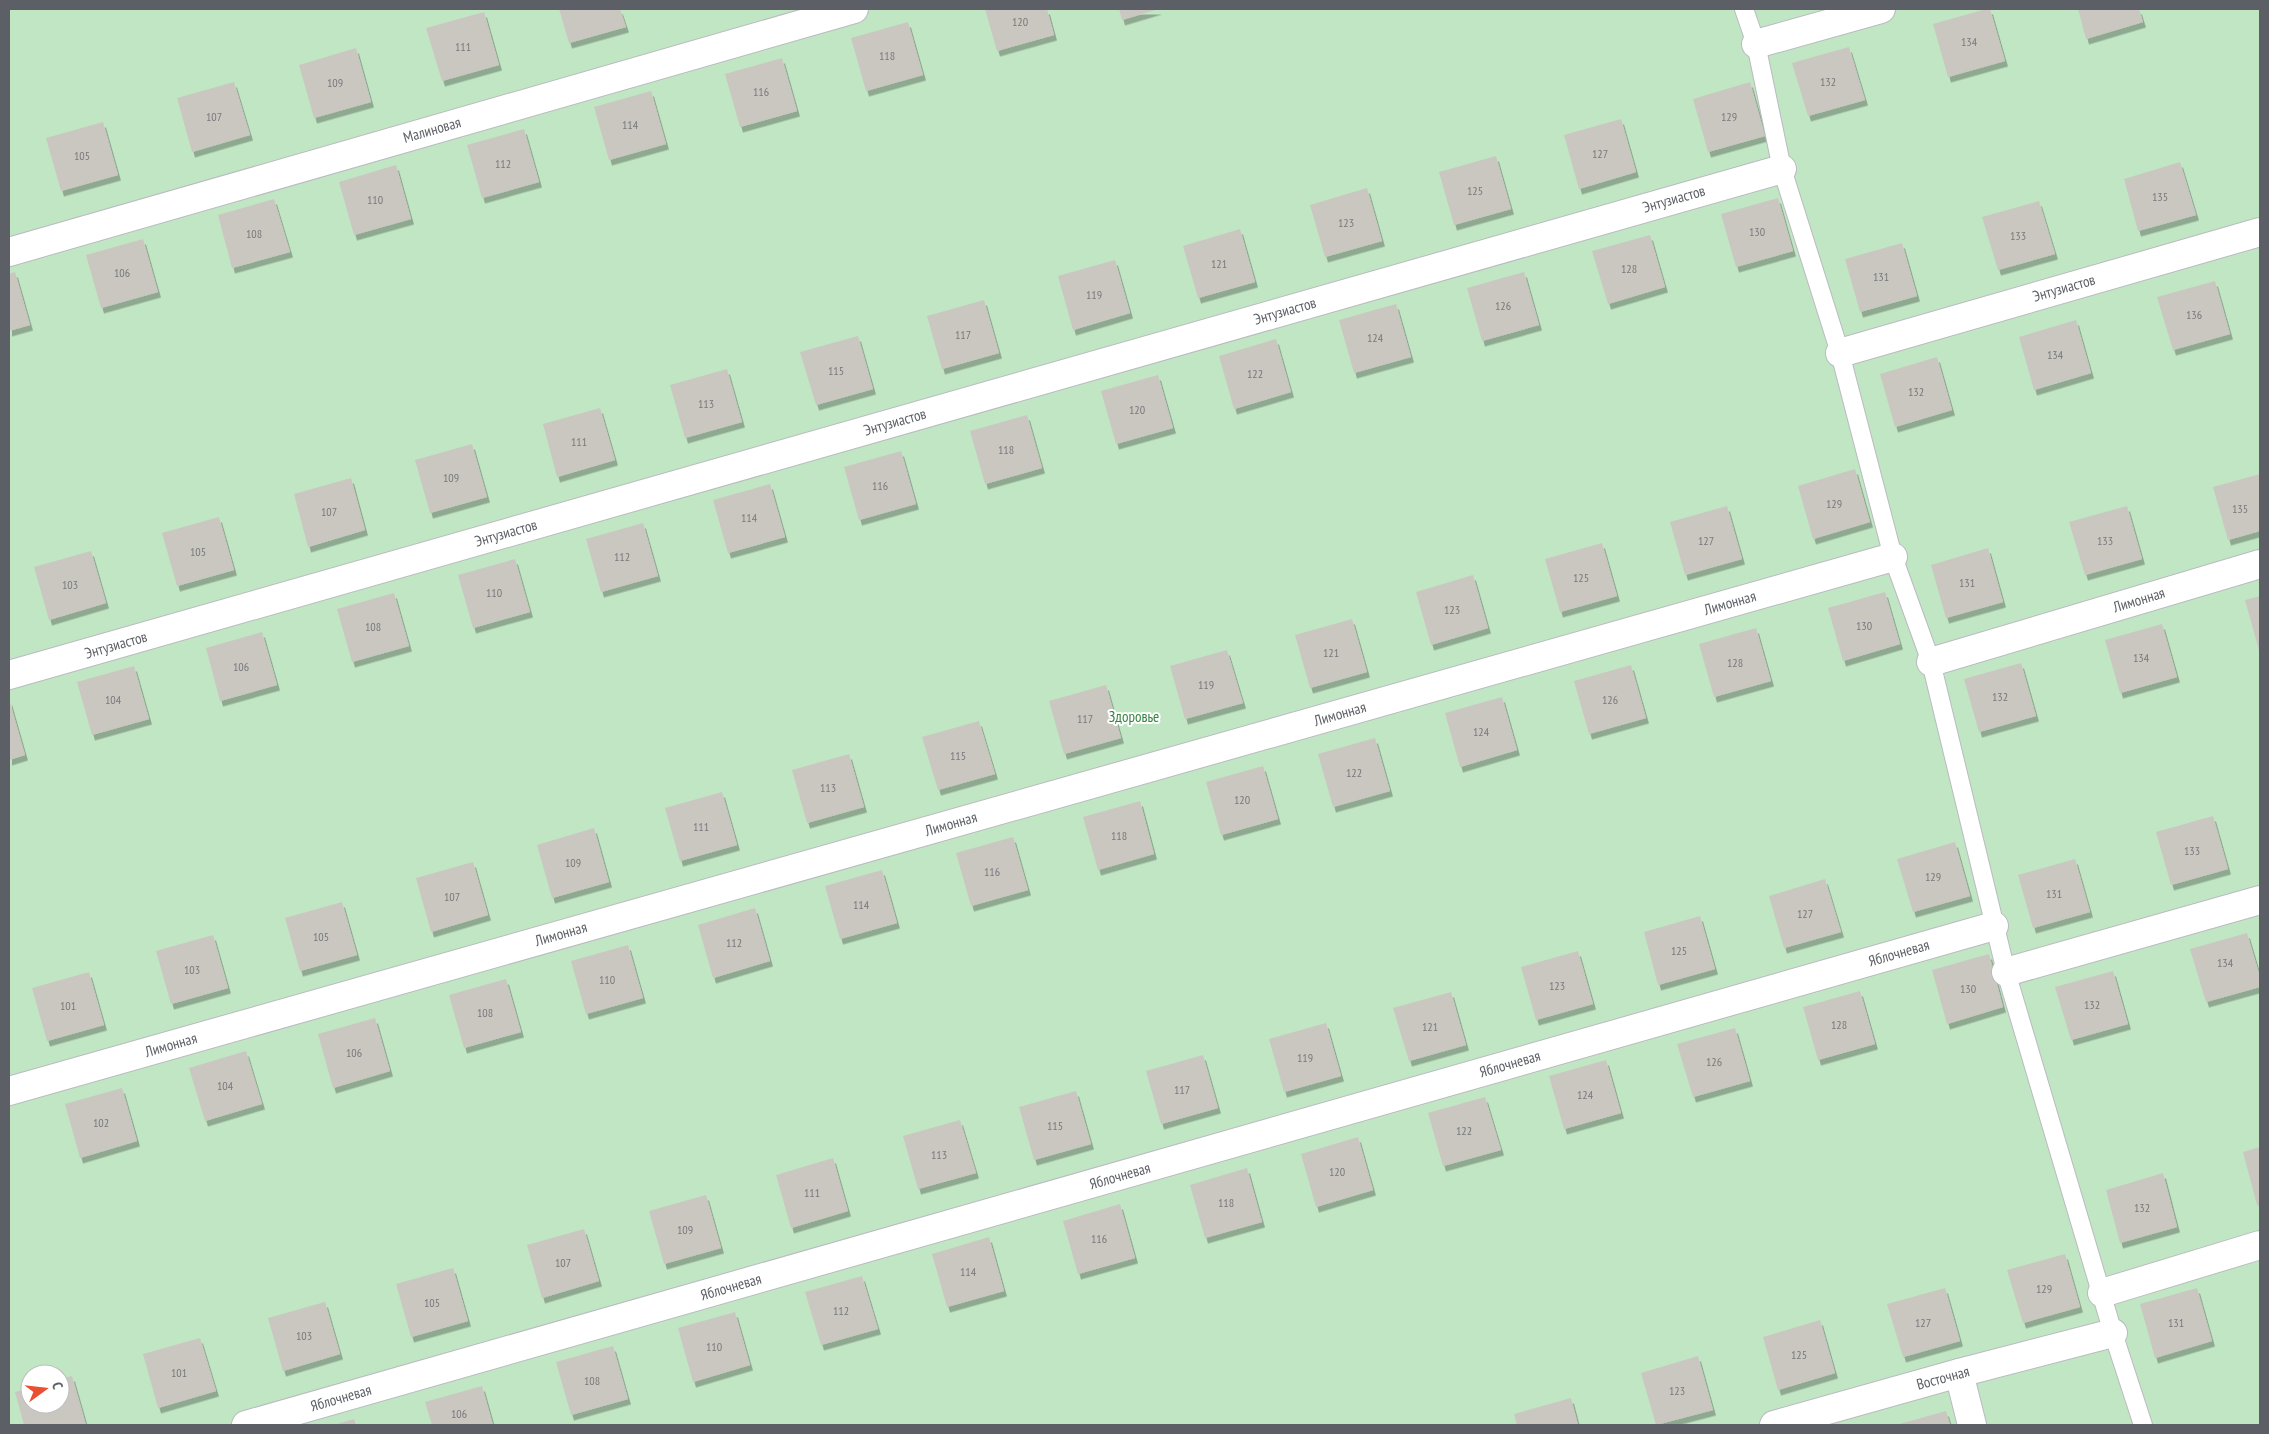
<svg xmlns="http://www.w3.org/2000/svg" width="2269" height="1434" font-family="'PT Sans Narrow',sans-serif">
	<defs>
		<filter id="shadow"><feDropShadow dx="3" dy="5.5" stdDeviation="0" flood-color="#0004"/></filter>
	</defs>
	<rect width="100%" height="100%" fill="#efede4"/>
	<!-- green -->
	<path fill="#c1e6c4" fill-rule="evenodd" d="M9 9H2260V1425H9ZM30 1374H60V1404H30Z"/>
	<!-- building -->
	<g fill="#cac7c1" filter="url(#shadow)">
		<path d="M559 9H620L626 27 569 43Z"/>
		<path d="M985 9H1047L1054 35 997 51Z"/>
		<path d="M1119 9H1159L1122 20Z"/>
		<path d="M1986 9H1990L2005 61 1948 77 1933 24Z"/>
		<path d="M2078 9H2139L2143 22 2086 39Z"/>
		<path d="M484 12 499 65 442 81 426 28Z"/>
		<path d="M908 22 923 75 866 91 851 38Z"/>
		<path d="M1849 47 1865 100 1808 116 1792 63Z"/>
		<path d="M356 48 371 102 314 118 299 65Z"/>
		<path d="M782 58 797 111 740 127 725 74Z"/>
		<path d="M234 82 250 135 192 152 177 98Z"/>
		<path d="M1750 82 1765 136 1708 152 1693 99Z"/>
		<path d="M651 91 666 144 609 160 594 107Z"/>
		<path d="M1621 119 1636 172 1579 189 1564 135Z"/>
		<path d="M103 122 118 175 61 191 46 138Z"/>
		<path d="M524 129 539 182 482 198 467 145Z"/>
		<path d="M1496 156 1511 209 1454 225 1439 172Z"/>
		<path d="M2180 162 2196 215 2138 231 2124 179Z"/>
		<path d="M396 165 411 219 354 235 339 182Z"/>
		<path d="M1367 188 1382 241 1325 257 1310 205Z"/>
		<path d="M1778 198 1793 251 1736 267 1721 214Z"/>
		<path d="M274 199 290 252 232 268 218 215Z"/>
		<path d="M2039 201 2055 254 1998 270 1982 217Z"/>
		<path d="M1240 229 1255 282 1198 298 1183 246Z"/>
		<path d="M1650 235 1665 287 1608 304 1592 251Z"/>
		<path d="M143 239 158 292 101 308 86 255Z"/>
		<path d="M1902 243 1917 296 1860 312 1845 259Z"/>
		<path d="M1115 260 1130 313 1073 330 1058 276Z"/>
		<path d="M15 272 30 325 9 331V274Z"/>
		<path d="M1524 272 1539 325 1482 341 1467 288Z"/>
		<path d="M2215 281 2230 334 2173 350 2157 297Z"/>
		<path d="M984 300 999 353 942 369 927 316Z"/>
		<path d="M1396 304 1411 357 1354 373 1339 320Z"/>
		<path d="M2076 320 2091 373 2034 390 2019 337Z"/>
		<path d="M858 336 873 389 816 405 800 352Z"/>
		<path d="M1276 339 1291 392 1234 409 1219 356Z"/>
		<path d="M1937 357 1952 410 1895 427 1880 374Z"/>
		<path d="M727 369 742 422 685 438 670 385Z"/>
		<path d="M1158 375 1173 428 1116 444 1101 391Z"/>
		<path d="M600 408 615 460 557 477 543 424Z"/>
		<path d="M1027 415 1042 468 985 484 970 431Z"/>
		<path d="M472 444 487 497 430 513 415 460Z"/>
		<path d="M901 451 916 504 859 520 844 467Z"/>
		<path d="M1855 469 1870 522 1813 539 1798 486Z"/>
		<path d="M2260 474V531L2228 540 2213 487Z"/>
		<path d="M351 478 365 530 308 547 294 494Z"/>
		<path d="M770 484 785 537 728 553 713 500Z"/>
		<path d="M1727 506 1742 559 1685 575 1670 522Z"/>
		<path d="M2127 506 2142 559 2085 575 2069 522Z"/>
		<path d="M219 517 234 570 177 586 162 533Z"/>
		<path d="M643 523 658 576 601 592 586 539Z"/>
		<path d="M1602 543 1617 596 1560 612 1545 559Z"/>
		<path d="M1988 548 2003 602 1946 618 1931 565Z"/>
		<path d="M91 551 106 603 49 620 34 567Z"/>
		<path d="M515 559 530 612 473 628 458 575Z"/>
		<path d="M1473 575 1488 628 1431 645 1416 592Z"/>
		<path d="M1885 592 1900 644 1843 661 1828 608Z"/>
		<path d="M394 593 409 646 352 662 337 609Z"/>
		<path d="M2260 596V654L2245 600Z"/>
		<path d="M1352 619 1367 672 1310 688 1295 635Z"/>
		<path d="M2162 624 2177 677 2120 693 2105 640Z"/>
		<path d="M1756 628 1771 681 1714 697 1699 644Z"/>
		<path d="M262 632 277 685 220 701 206 648Z"/>
		<path d="M1227 650 1243 703 1185 719 1170 666Z"/>
		<path d="M2021 663 2036 716 1979 732 1964 679Z"/>
		<path d="M1631 665 1646 718 1589 734 1574 681Z"/>
		<path d="M134 666 149 719 92 735 77 682Z"/>
		<path d="M1106 685 1121 738 1064 754 1049 701Z"/>
		<path d="M1502 697 1517 750 1460 767 1445 713Z"/>
		<path d="M9 699 25 755 9 760Z"/>
		<path d="M979 721 995 774 938 790 922 737Z"/>
		<path d="M1375 738 1390 791 1333 807 1318 754Z"/>
		<path d="M849 754 864 807 807 823 792 770Z"/>
		<path d="M1263 766 1278 819 1221 835 1206 782Z"/>
		<path d="M722 792 737 845 680 861 665 808Z"/>
		<path d="M1140 801 1154 854 1098 870 1083 817Z"/>
		<path d="M2213 816 2228 869 2171 885 2156 832Z"/>
		<path d="M594 828 609 882 552 898 537 845Z"/>
		<path d="M1013 837 1028 890 971 906 956 853Z"/>
		<path d="M1955 842 1970 896 1913 912 1897 859Z"/>
		<path d="M2075 859 2090 912 2033 928 2018 875Z"/>
		<path d="M473 862 488 915 431 932 416 878Z"/>
		<path d="M882 870 897 923 840 939 825 886Z"/>
		<path d="M1825 879 1841 932 1784 948 1769 896Z"/>
		<path d="M342 902 357 955 300 971 285 918Z"/>
		<path d="M755 908 770 961 713 978 698 925Z"/>
		<path d="M1700 916 1715 969 1658 985 1644 932Z"/>
		<path d="M2247 933 2260 977V987L2206 1002 2190 949Z"/>
		<path d="M213 935 228 988 171 1004 156 951Z"/>
		<path d="M628 945 643 998 586 1014 571 961Z"/>
		<path d="M1578 951 1593 1004 1536 1020 1521 967Z"/>
		<path d="M1989 954 2003 1007 1947 1024 1932 970Z"/>
		<path d="M2113 971 2128 1024 2071 1040 2055 987Z"/>
		<path d="M89 972 104 1025 47 1041 32 988Z"/>
		<path d="M506 979 521 1032 464 1048 449 995Z"/>
		<path d="M1860 991 1875 1044 1818 1060 1803 1007Z"/>
		<path d="M1451 992 1466 1045 1409 1061 1393 1008Z"/>
		<path d="M375 1018 390 1071 333 1088 318 1034Z"/>
		<path d="M1326 1023 1341 1076 1284 1092 1269 1039Z"/>
		<path d="M1735 1028 1750 1081 1693 1097 1677 1044Z"/>
		<path d="M246 1051 262 1104 205 1121 189 1068Z"/>
		<path d="M1203 1055 1218 1108 1161 1124 1146 1071Z"/>
		<path d="M1606 1060 1621 1113 1564 1129 1549 1076Z"/>
		<path d="M122 1088 137 1141 80 1158 65 1104Z"/>
		<path d="M1076 1091 1091 1144 1034 1160 1019 1107Z"/>
		<path d="M1485 1097 1501 1150 1443 1166 1428 1113Z"/>
		<path d="M960 1120 976 1173 918 1189 903 1136Z"/>
		<path d="M1358 1137 1373 1190 1316 1207 1301 1154Z"/>
		<path d="M2260 1147V1204L2257 1205 2243 1152Z"/>
		<path d="M833 1158 848 1211 791 1228 776 1175Z"/>
		<path d="M1247 1168 1262 1222 1205 1238 1190 1185Z"/>
		<path d="M2163 1173 2177 1227 2120 1243 2106 1190Z"/>
		<path d="M706 1195 721 1248 664 1264 649 1211Z"/>
		<path d="M1120 1204 1135 1258 1078 1274 1063 1221Z"/>
		<path d="M584 1229 599 1281 542 1298 527 1245Z"/>
		<path d="M989 1237 1004 1291 947 1307 932 1254Z"/>
		<path d="M2065 1254 2080 1307 2023 1323 2007 1270Z"/>
		<path d="M453 1268 468 1321 411 1337 396 1284Z"/>
		<path d="M862 1276 878 1329 821 1345 805 1292Z"/>
		<path d="M1945 1288 1960 1341 1903 1357 1887 1304Z"/>
		<path d="M2197 1288 2212 1341 2155 1358 2140 1304Z"/>
		<path d="M325 1302 340 1354 283 1371 268 1318Z"/>
		<path d="M735 1312 750 1365 693 1382 678 1328Z"/>
		<path d="M1820 1320 1835 1373 1778 1390 1763 1337Z"/>
		<path d="M200 1338 216 1391 158 1408 143 1354Z"/>
		<path d="M613 1346 628 1399 571 1415 556 1362Z"/>
		<path d="M1698 1356 1713 1410 1656 1425 1641 1373Z"/>
		<path d="M72 1376 86 1425H24L15 1392 30 1388V1404H60V1379Z"/>
		<path d="M482 1386 493 1425H432L425 1402Z"/>
		<path d="M1571 1398 1578 1425H1517L1514 1414Z"/>
		<path d="M1946 1411 1950 1425H1896Z"/>
		<path d="M354 1419 356 1425H334Z"/>
	</g>
	<g fill="none" stroke-linecap="round" stroke-linejoin="round">
		<defs>
			<path id="service" d="M1744 9 1756 44 1782 169 1840 353 1893 557 1931 662 2006 972 2113 1333 2143 1425"/>
			<g id="minor">
				<path d="M1756 44 1881 9"/>
				<path d="M9 252 854 9"/>
				<path d="M1840 353 2260 232"/>
				<path d="M1931 662 2260 564"/>
				<path d="M9 675 1782 169"/>
				<path d="M2006 972 2260 900"/>
				<path d="M9 1091 1893 557"/>
				<path d="M2102 1293 2260 1245"/>
				<path d="M1959 1373 1972 1425"/>
				<path d="M246 1425 1994 926"/>
				<path d="M1774 1425 1959 1373 2113 1333"/>
			</g>
		</defs>
		<!-- service casing -->
		<use href="#service" stroke="#b9bbc0" stroke-width="20"/>
		<!-- minor casing -->
		<use href="#minor" stroke="#b9bbc0" stroke-width="30"/>
		<!-- service -->
		<use href="#service" stroke="#fff" stroke-width="18"/>
		<!-- minor -->
		<use href="#minor" stroke="#fff" stroke-width="28"/>
	</g>
	<g text-anchor="middle" stroke-width="4" stroke-linejoin="round" paint-order="stroke">
		<!-- number labels -->
		<g font-size="12" fill="#78797c">
			<text x="1020" y="26">120</text>
			<text x="1969" y="46">134</text>
			<text x="463" y="51">111</text>
			<text x="887" y="60">118</text>
			<text x="1828" y="86">132</text>
			<text x="335" y="87">109</text>
			<text x="761" y="96">116</text>
			<text x="214" y="121">107</text>
			<text x="1729" y="121">129</text>
			<text x="630" y="129">114</text>
			<text x="1600" y="158">127</text>
			<text x="82" y="160">105</text>
			<text x="503" y="168">112</text>
			<text x="1475" y="195">125</text>
			<text x="2160" y="201">135</text>
			<text x="375" y="204">110</text>
			<text x="1346" y="227">123</text>
			<text x="1757" y="236">130</text>
			<text x="254" y="238">108</text>
			<text x="2018" y="240">133</text>
			<text x="1219" y="268">121</text>
			<text x="1629" y="273">128</text>
			<text x="122" y="277">106</text>
			<text x="1881" y="281">131</text>
			<text x="1094" y="299">119</text>
			<text x="1503" y="310">126</text>
			<text x="2194" y="319">136</text>
			<text x="963" y="339">117</text>
			<text x="1375" y="342">124</text>
			<text x="2055" y="359">134</text>
			<text x="836" y="375">115</text>
			<text x="1255" y="378">122</text>
			<text x="1916" y="396">132</text>
			<text x="706" y="408">113</text>
			<text x="1137" y="414">120</text>
			<text x="579" y="446">111</text>
			<text x="1006" y="454">118</text>
			<text x="451" y="482">109</text>
			<text x="880" y="490">116</text>
			<text x="1834" y="508">129</text>
			<text x="2240" y="513">135</text>
			<text x="329" y="516">107</text>
			<text x="749" y="522">114</text>
			<text x="1706" y="545">127</text>
			<text x="2105" y="545">133</text>
			<text x="198" y="556">105</text>
			<text x="622" y="561">112</text>
			<text x="1581" y="582">125</text>
			<text x="1967" y="587">131</text>
			<text x="70" y="589">103</text>
			<text x="494" y="597">110</text>
			<text x="1452" y="614">123</text>
			<text x="1864" y="630">130</text>
			<text x="373" y="631">108</text>
			<text x="1331" y="657">121</text>
			<text x="2141" y="662">134</text>
			<text x="1735" y="667">128</text>
			<text x="241" y="671">106</text>
			<text x="1206" y="689">119</text>
			<text x="2000" y="701">132</text>
			<text x="113" y="704">104</text>
			<text x="1610" y="704">126</text>
			<text x="1085" y="723">117</text>
			<text x="1481" y="736">124</text>
			<text x="958" y="760">115</text>
			<text x="1354" y="777">122</text>
			<text x="828" y="792">113</text>
			<text x="1242" y="804">120</text>
			<text x="701" y="831">111</text>
			<text x="1119" y="840">118</text>
			<text x="2192" y="855">133</text>
			<text x="573" y="867">109</text>
			<text x="992" y="876">116</text>
			<text x="1933" y="881">129</text>
			<text x="2054" y="898">131</text>
			<text x="452" y="901">107</text>
			<text x="861" y="909">114</text>
			<text x="1805" y="918">127</text>
			<text x="321" y="941">105</text>
			<text x="734" y="947">112</text>
			<text x="1679" y="955">125</text>
			<text x="2225" y="967">134</text>
			<text x="192" y="974">103</text>
			<text x="607" y="984">110</text>
			<text x="1557" y="990">123</text>
			<text x="1968" y="993">130</text>
			<text x="2092" y="1009">132</text>
			<text x="68" y="1010">101</text>
			<text x="485" y="1017">108</text>
			<text x="1839" y="1029">128</text>
			<text x="1430" y="1031">121</text>
			<text x="354" y="1057">106</text>
			<text x="1305" y="1062">119</text>
			<text x="1714" y="1066">126</text>
			<text x="225" y="1090">104</text>
			<text x="1182" y="1094">117</text>
			<text x="1585" y="1099">124</text>
			<text x="101" y="1127">102</text>
			<text x="1055" y="1130">115</text>
			<text x="1464" y="1135">122</text>
			<text x="939" y="1159">113</text>
			<text x="1337" y="1176">120</text>
			<text x="812" y="1197">111</text>
			<text x="1226" y="1207">118</text>
			<text x="2142" y="1212">132</text>
			<text x="685" y="1234">109</text>
			<text x="1099" y="1243">116</text>
			<text x="563" y="1267">107</text>
			<text x="968" y="1276">114</text>
			<text x="2044" y="1293">129</text>
			<text x="432" y="1307">105</text>
			<text x="841" y="1315">112</text>
			<text x="1923" y="1327">127</text>
			<text x="2176" y="1327">131</text>
			<text x="304" y="1340">103</text>
			<text x="714" y="1351">110</text>
			<text x="1799" y="1359">125</text>
			<text x="179" y="1377">101</text>
			<text x="592" y="1385">108</text>
			<text x="1677" y="1395">123</text>
			<text x="459" y="1418">106</text>
		</g>
		<!-- street labels -->
		<g font-size="15" fill="#5c5f65" stroke="#fff">
			<text transform="translate(432 130) rotate(-16)" y="5">Малиновая</text>
			<text transform="translate(1674 199) rotate(-16)" y="5">Энтузиастов</text>
			<text transform="translate(2064 288) rotate(-16)" y="5">Энтузиастов</text>
			<text transform="translate(1285 311) rotate(-16)" y="5">Энтузиастов</text>
			<text transform="translate(895 422) rotate(-16)" y="5">Энтузиастов</text>
			<text transform="translate(506 533) rotate(-16)" y="5">Энтузиастов</text>
			<text transform="translate(2139 600) rotate(-17)" y="5">Лимонная</text>
			<text transform="translate(1730 603) rotate(-16)" y="5">Лимонная</text>
			<text transform="translate(116 645) rotate(-16)" y="5">Энтузиастов</text>
			<text transform="translate(1340 714) rotate(-16)" y="5">Лимонная</text>
			<text transform="translate(951 824) rotate(-16)" y="5">Лимонная</text>
			<text transform="translate(561 934) rotate(-16)" y="5">Лимонная</text>
			<text transform="translate(1899 953) rotate(-16)" y="5">Яблочневая</text>
			<text transform="translate(171 1045) rotate(-16)" y="5">Лимонная</text>
			<text transform="translate(1510 1064) rotate(-16)" y="5">Яблочневая</text>
			<text transform="translate(1120 1176) rotate(-16)" y="5">Яблочневая</text>
			<text transform="translate(731 1287) rotate(-16)" y="5">Яблочневая</text>
			<text transform="translate(1943 1378) rotate(-15)" y="5">Восточная</text>
			<text transform="translate(341 1398) rotate(-16)" y="5">Яблочневая</text>
		</g>
		<!-- park labels -->
		<g font-size="15" fill="#358340" stroke="#fff">
			<text x="1134" y="722">Здоровье</text>
		</g>
	</g>
	<!-- border -->
	<rect width="2269" height="1434" fill="none" stroke="#5c5f65" stroke-width="20"/>
	<!-- north arrow -->
	<g transform="translate(45 1389) rotate(75)"><circle r="24" fill="#ffffff" stroke="#bebfc1"/>
	<path d="M0-4L9 19L0 12L-9 19Z" fill="#e94f30"/>
	<text y="-8" font-size="14" font-weight="bold" text-anchor="middle" fill="#5c5f65">С</text>
	</g>
</svg>
